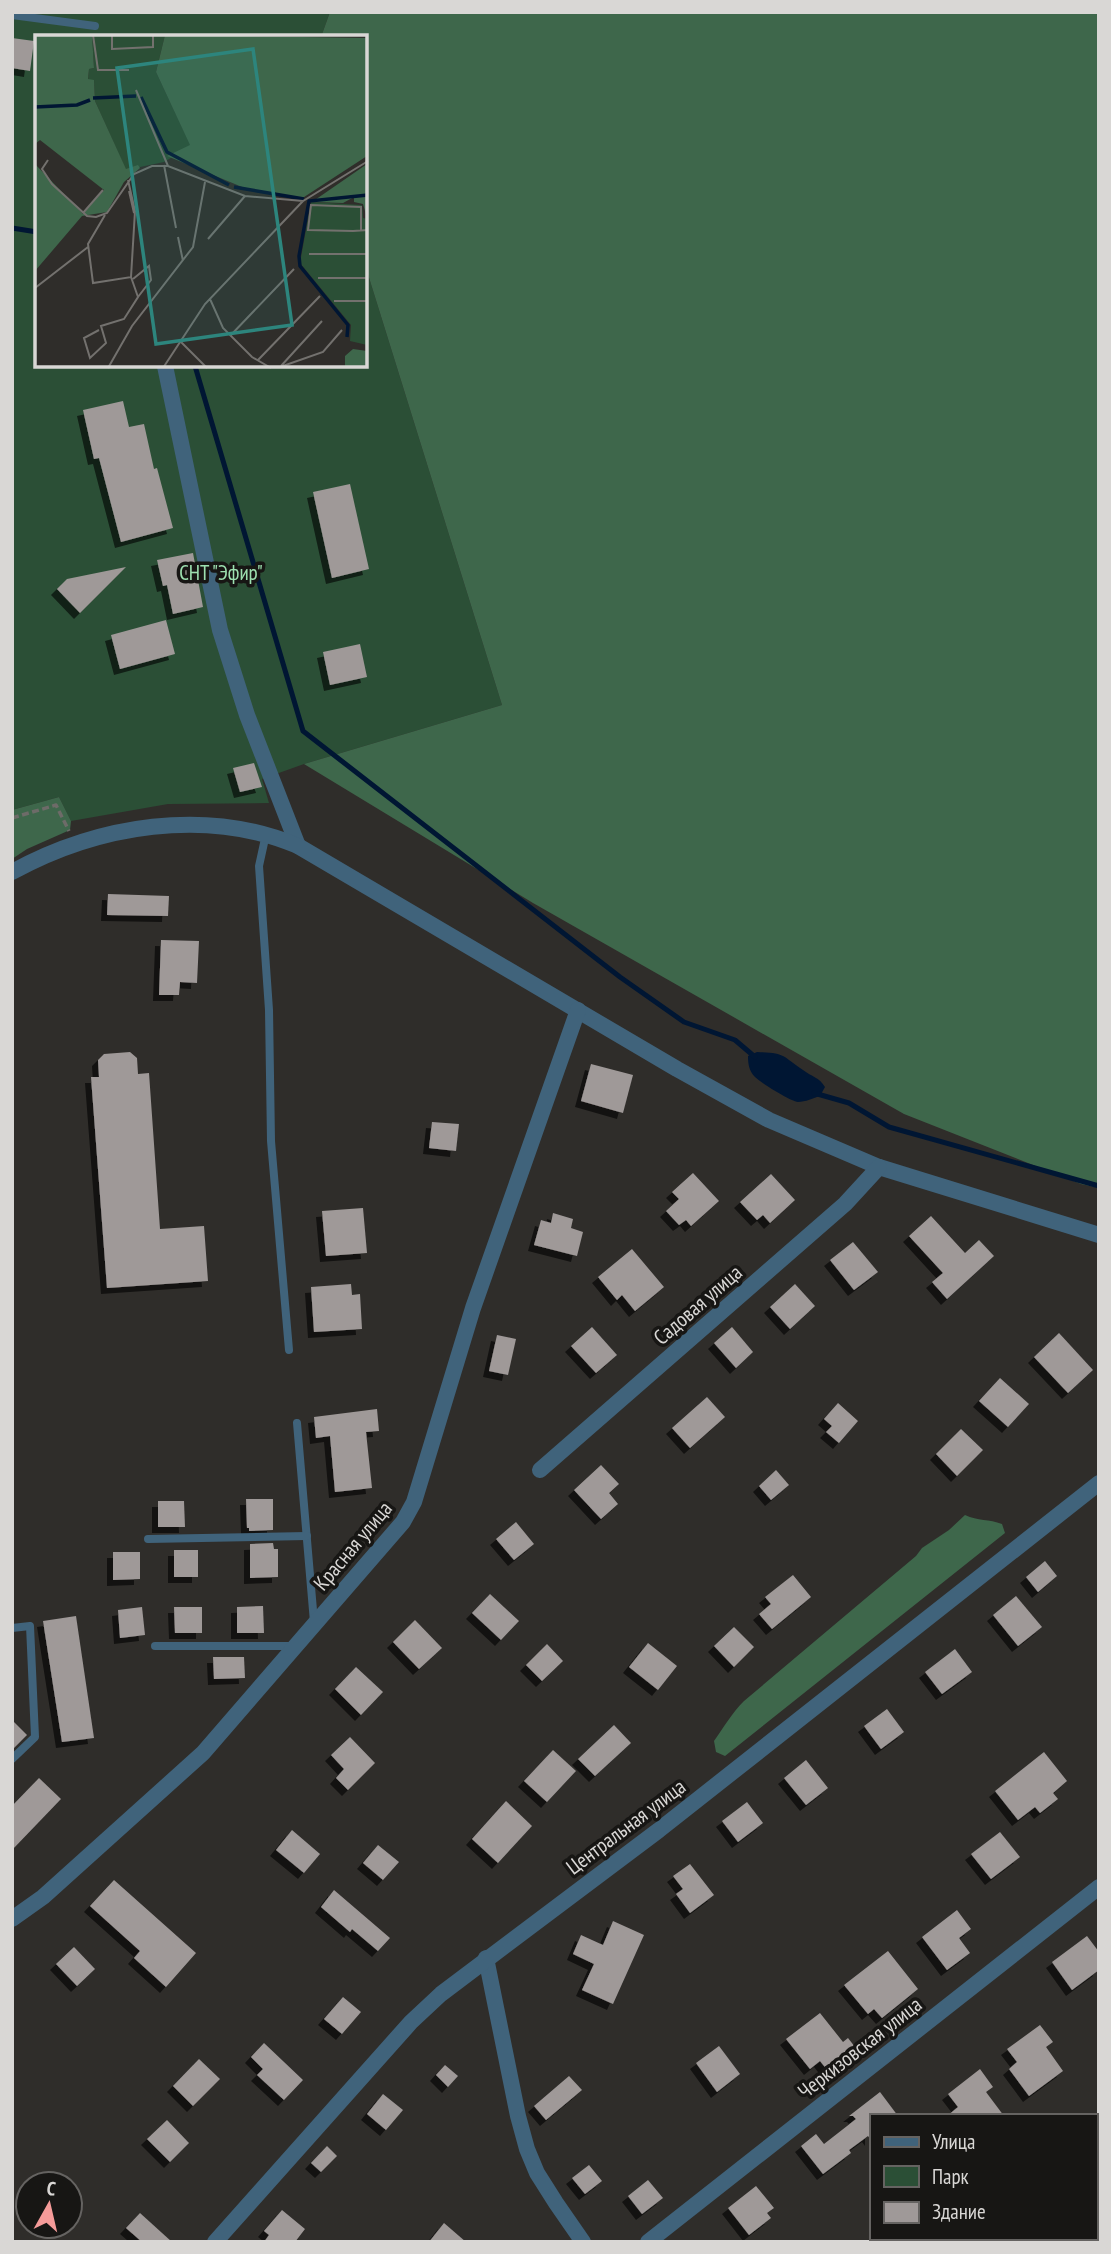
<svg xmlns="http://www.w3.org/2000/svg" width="1111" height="2254" font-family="'PT Sans Narrow',sans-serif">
	<defs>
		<filter id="shadow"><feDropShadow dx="-6" dy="6" stdDeviation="0" flood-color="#0009"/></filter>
	</defs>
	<rect width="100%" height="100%" fill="#2f2d2a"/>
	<!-- green -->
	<path fill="#2b4f36" d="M12 12H330L321 37H37V366H366V268L502 705 304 764 262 779 269 803 168 804 71 821 59 797 12 810Z"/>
	<!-- forest -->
	<g fill="#3e674b">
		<path d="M330 12H1099V1188L1081 1184 904 1114 533 903 304 764 502 705 366 268V37H321Z"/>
		<path d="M59 797 71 821 70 830 27 849 12 859V810Z"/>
		<path d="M965 1515C978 1521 989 1519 1002 1524L1005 1533 725 1756 716 1752 714 1741C724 1727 732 1713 744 1701L916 1556 922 1548 949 1530Z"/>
	</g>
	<!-- water -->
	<path fill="#001633" d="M757 1052C786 1053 781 1055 803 1070 812 1077 819 1077 825 1087L820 1096C814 1098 805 1102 798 1102 790 1101 761 1083 755 1077 749 1071 748 1064 748 1056Z"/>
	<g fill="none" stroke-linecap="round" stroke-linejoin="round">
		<!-- stream -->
		<g stroke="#001633" stroke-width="5">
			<path d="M12 228 37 232"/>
			<path d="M195 366 303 731 620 977 684 1022 735 1040 755 1057"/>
			<path d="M814 1093 849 1103 889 1127 1099 1186"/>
		</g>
	</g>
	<!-- building -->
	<g fill="#9f9998" filter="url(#shadow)">
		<path d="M12 38 34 41 30 71 12 68Z"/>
		<path d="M123 401 129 427 144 424 154 469 157 468 173 528 121 542 99 458 94 459 83 410Z"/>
		<path d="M350 484 369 569 332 578 313 492Z"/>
		<path d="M193 553 203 607 173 614 167 585 163 586 157 560Z"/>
		<path d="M126 567 80 613 57 589 67 579Z"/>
		<path d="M166 620 175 654 120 669 111 635Z"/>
		<path d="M360 644 367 677 330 685 323 652Z"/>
		<path d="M254 763 262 787 240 792 233 768Z"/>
		<path d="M108 894 169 896 168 916 107 915Z"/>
		<path d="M161 940 199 941 197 983 180 982 179 995H159Z"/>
		<path d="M130 1052 137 1058 138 1074 149 1073 160 1229 204 1226 208 1281 107 1288 91 1077H99L98 1060 104 1054Z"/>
		<path d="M591 1064 633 1075 623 1113 581 1101Z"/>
		<path d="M432 1122 459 1124 456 1151 429 1148Z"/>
		<path d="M693 1173 719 1201 691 1226 686 1220 679 1225 666 1211 679 1199 672 1192Z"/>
		<path d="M771 1174 795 1200 770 1223 763 1215 757 1220 740 1202Z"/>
		<path d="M363 1208 367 1253 326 1256 322 1211Z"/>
		<path d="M553 1213 573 1219 571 1228 583 1232 577 1256 534 1245 541 1220 551 1223Z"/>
		<path d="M931 1216 965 1253 979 1240 994 1256 947 1299 932 1282 943 1273 909 1236Z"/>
		<path d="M853 1242 878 1272 854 1290 830 1260Z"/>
		<path d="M632 1249 664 1287 635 1311 622 1295 617 1300 598 1277Z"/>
		<path d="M351 1284 352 1295 360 1294 362 1329 314 1332 311 1287Z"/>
		<path d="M795 1284 815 1306 790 1329 770 1307Z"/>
		<path d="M592 1327 617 1355 596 1373 571 1346Z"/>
		<path d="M732 1327 753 1352 736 1368 714 1343Z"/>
		<path d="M1059 1333 1093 1370 1068 1393 1034 1357Z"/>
		<path d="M497 1335 516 1339 508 1375 489 1371Z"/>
		<path d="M1000 1378 1029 1404 1008 1427 979 1401Z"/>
		<path d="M707 1397 725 1417 690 1448 672 1428Z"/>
		<path d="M838 1403 858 1421 839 1443 826 1432 832 1426 824 1419Z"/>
		<path d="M377 1409 379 1431 366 1432 372 1488 335 1492 330 1436 316 1438 314 1417Z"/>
		<path d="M961 1429 983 1450 957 1476 936 1454Z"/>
		<path d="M601 1465 619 1484 609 1493 618 1504 601 1519 574 1490Z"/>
		<path d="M776 1470 789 1485 771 1500 759 1486Z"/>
		<path d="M246 1499H273V1530L249 1531V1528H247Z"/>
		<path d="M158 1501H184L185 1527H158Z"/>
		<path d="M516 1522 534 1544 514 1560 496 1539Z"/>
		<path d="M273 1543 274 1549H278V1577L250 1578V1544Z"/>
		<rect x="174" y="1550" width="24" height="27"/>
		<path d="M113 1552H140V1579L113 1580Z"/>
		<path d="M1045 1561 1057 1576 1038 1592 1026 1577Z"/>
		<path d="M793 1575 811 1597 772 1629 759 1614 771 1604 765 1597Z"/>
		<path d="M490 1594 519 1621 501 1640 472 1613Z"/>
		<path d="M1016 1596 1042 1627 1018 1646 993 1615Z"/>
		<path d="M263 1606 264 1633H237V1607Z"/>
		<path d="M142 1607 145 1635 120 1638 118 1610Z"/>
		<path d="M174 1607H202V1633H175Z"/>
		<path d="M76 1616 94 1738 62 1742 43 1621Z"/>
		<path d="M415 1620 442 1648 419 1669 393 1642Z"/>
		<path d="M734 1627 754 1647 734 1667 714 1646Z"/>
		<path d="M648 1643 677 1666 658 1690 629 1667Z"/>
		<path d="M547 1644 563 1661 542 1681 526 1665Z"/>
		<path d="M955 1649 972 1672 942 1694 925 1672Z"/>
		<path d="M213 1657H244L245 1678 214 1679Z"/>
		<path d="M356 1667 383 1692 361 1715 335 1689Z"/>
		<path d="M887 1709 904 1732 881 1749 864 1726Z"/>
		<path d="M12 1720 27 1735 12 1750Z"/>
		<path d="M614 1725 631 1743 595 1776 578 1759Z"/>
		<path d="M350 1737 375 1763 348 1790 336 1778 344 1769 331 1755Z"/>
		<path d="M553 1750 576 1771 547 1802 524 1781Z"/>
		<path d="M1044 1752 1067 1781 1053 1793 1058 1799 1040 1813 1035 1807 1018 1820 995 1791Z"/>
		<path d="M806 1760 828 1788 806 1805 784 1778Z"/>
		<path d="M39 1778 61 1799 12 1850V1806Z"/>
		<path d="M506 1801 532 1826 498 1863 472 1839Z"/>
		<path d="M747 1802 763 1823 738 1842 722 1821Z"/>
		<path d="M292 1830 320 1854 304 1873 276 1850Z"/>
		<path d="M1000 1832 1020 1857 991 1879 971 1854Z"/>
		<path d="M378 1845 399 1862 383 1880 363 1863Z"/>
		<path d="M690 1864 714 1895 690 1913 676 1894 683 1889 673 1876Z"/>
		<path d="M114 1880 196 1953 166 1987 134 1958 140 1951 90 1906Z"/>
		<path d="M334 1890 390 1938 378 1951 352 1929 350 1932 321 1907Z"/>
		<path d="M957 1910 971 1929 959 1938 970 1953 947 1970 922 1937Z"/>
		<path d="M613 1921 644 1935 613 2004 582 1990 594 1964 573 1954 581 1935 603 1945Z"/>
		<path d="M1087 1936 1099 1952V1970L1072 1990 1052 1962Z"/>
		<path d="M74 1947 95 1969 77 1986 56 1964Z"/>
		<path d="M888 1951 918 1989 882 2018 874 2009 868 2014 844 1985Z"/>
		<path d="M343 1997 361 2012 342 2034 324 2019Z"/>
		<path d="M820 2013 843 2042 848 2038 862 2056 847 2068 841 2060 828 2071 820 2061 810 2069 786 2039Z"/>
		<path d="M1040 2025 1053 2042 1046 2047 1063 2071 1029 2096 1009 2069 1017 2062 1007 2049Z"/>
		<path d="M264 2043 303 2080 284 2100 257 2075 263 2069 251 2057Z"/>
		<path d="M719 2046 740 2074 717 2092 696 2063Z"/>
		<path d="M199 2059 220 2079 193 2106 173 2086Z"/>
		<path d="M445 2065 458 2076 448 2087 436 2075Z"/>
		<path d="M980 2069 993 2087 986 2092 1004 2116H947L958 2107 948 2094Z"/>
		<path d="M569 2076 582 2090 546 2120 534 2106Z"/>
		<path d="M880 2092 898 2116H871V2140L868 2136 849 2150 851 2153 823 2174 801 2146 816 2134 824 2144 856 2119 853 2116H849Z"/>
		<path d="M383 2094 403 2110 386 2130 367 2114Z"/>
		<path d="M167 2120 189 2143 170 2162 147 2139Z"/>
		<path d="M327 2146 337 2156 321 2172 311 2163Z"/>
		<path d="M589 2165 602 2181 585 2194 572 2178Z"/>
		<path d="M648 2180 663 2198 642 2214 628 2196Z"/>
		<path d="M756 2186 774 2208 767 2213 771 2218 749 2235 728 2208Z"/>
		<path d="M282 2210 305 2229 295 2242H264L269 2235 264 2231Z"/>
		<path d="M140 2213 172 2242H142L126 2228Z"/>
		<path d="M444 2223 466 2242H429Z"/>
	</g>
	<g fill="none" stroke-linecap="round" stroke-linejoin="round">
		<!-- path -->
		<path stroke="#6d6b68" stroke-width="3.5" stroke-dasharray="7 3.5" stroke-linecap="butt" d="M12 818 56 805 69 831"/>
		<!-- service -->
		<g stroke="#40637b" stroke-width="8">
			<path d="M12 15 95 26"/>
			<path d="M266 834 259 866 269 1010 271 1141 289 1350"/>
			<path d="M297 1423 314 1622"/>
			<path d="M148 1539 307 1536"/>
			<path d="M12 1628 30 1626 35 1737 12 1759"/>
			<path d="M155 1646H294"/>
		</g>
		<!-- minor -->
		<g stroke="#40637b" stroke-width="16">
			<path d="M165 366 220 630 247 715 298 846"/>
			<path d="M12 872C98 825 206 807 298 846L677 1069 769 1120 879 1167 1099 1235"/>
			<path d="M540 1470 845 1204 879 1167"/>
			<path d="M12 1919 43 1897 203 1753 403 1522 414 1502 473 1308 578 1010"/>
			<path d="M486 1958 518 2116 527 2149 537 2173 556 2203 583 2242"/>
			<path d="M215 2242 411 2022 441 1994 659 1830 1099 1483"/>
			<path d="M648 2242 1099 1887"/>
		</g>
	</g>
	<g text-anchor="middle" stroke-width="7" stroke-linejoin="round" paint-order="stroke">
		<!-- park labels -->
		<g font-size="21" fill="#9de0b0" stroke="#171614">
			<text x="221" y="580">СНТ "Эфир"</text>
		</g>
		<!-- street labels -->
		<g font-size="21" fill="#d9d7d5" stroke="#171614">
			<text transform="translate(698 1305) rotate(-41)" y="7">Садовая улица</text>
			<text transform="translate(353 1546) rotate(-50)" y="7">Красная улица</text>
			<text transform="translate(626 1827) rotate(-37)" y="7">Центральная улица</text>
			<text transform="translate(860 2048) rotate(-38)" y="7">Черкизовская улица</text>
		</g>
	</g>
	<!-- overview -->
	<g transform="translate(35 35)">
		<rect width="332" height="332" fill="#2f2d2a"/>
		<path d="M57 0H130L121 37 156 111 129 127 91 135 60 66 59 45H53L54 34 59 33ZM276 167 327 170 328 183 333 184 332 310 315 306 316 290 265 228Z" fill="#2b4f36"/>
		<path d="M0 0H57L59 33 54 34 53 44 59 45 60 66 91 134 103 130 105 133 89 147 72 177 47 181 0 236V129L48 179 69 155 5 105 0 109ZM130 0 333 3 332 121 266 164 212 154 132 121 155 110 121 37ZM332 129V183L328 169 319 167V162L308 168 277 167ZM318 314 332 316V332H310V321Z" fill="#3e674b"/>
		<path fill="none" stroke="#001633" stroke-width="3.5" d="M106 62 132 117 194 150M58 63 101 61M0 72 42 70 55 65M199 152 269 164M312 302 313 290 265 231 264 221 274 166 333 160"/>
		<path fill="none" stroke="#73716e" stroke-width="2" d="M58 0 63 35H94M77 0V14L118 12V0M101 55 133 131M13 125 7 134 17 149 52 181 61 182 72 178 99 139 117 131H133L210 161 268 166 333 126M129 130 141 193M93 145 100 176 96 242M94 156 99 178M48 178 68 155M326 195V172L276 170 273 195 318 196 333 195M143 202 148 226M173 204 210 161M274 219H333M283 243H333M98 244 114 231 116 245 103 262M0 253 53 212M175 264 188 293 217 322 236 333M299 266H333M64 295 49 303 55 323 71 308 66 291 89 284 103 262 96 242 58 248 53 209 70 180M195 301 259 234M145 306 172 333M223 325 285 261M246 331 287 286M245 332 288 317 307 295M73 333 97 291 158 212 170 147M128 333 170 269 268 166"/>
		<path fill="#2d857d" fill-opacity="0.15" stroke="#2d857d" stroke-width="3.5" d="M218 14 257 290 121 309 82 33Z"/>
		<rect width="332" height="332" fill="none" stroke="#d9d7d5" stroke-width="3.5"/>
	</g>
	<!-- border -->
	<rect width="1111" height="2254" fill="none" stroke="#d9d7d5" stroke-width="28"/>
	<!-- legend -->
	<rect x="870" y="2114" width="228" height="126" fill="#171614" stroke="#656361" stroke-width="2"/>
	<rect x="884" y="2137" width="35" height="10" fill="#40637b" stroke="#656361" stroke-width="2"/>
	<text x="932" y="2149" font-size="21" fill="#d9d7d5">Улица</text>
	<rect x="884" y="2166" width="35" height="21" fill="#2b4f36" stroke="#656361" stroke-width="2"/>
	<text x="932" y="2184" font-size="21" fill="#d9d7d5">Парк</text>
	<rect x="884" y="2202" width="35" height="21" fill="#9f9998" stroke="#656361" stroke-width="2"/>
	<text x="932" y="2219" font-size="21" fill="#d9d7d5">Здание</text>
	<!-- north arrow -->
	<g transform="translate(49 2205) rotate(8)"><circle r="33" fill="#171614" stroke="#656361" stroke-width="2"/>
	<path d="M0-5L12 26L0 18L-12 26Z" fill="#f59b99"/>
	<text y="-10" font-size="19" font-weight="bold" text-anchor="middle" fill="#d9d7d5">С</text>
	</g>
</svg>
